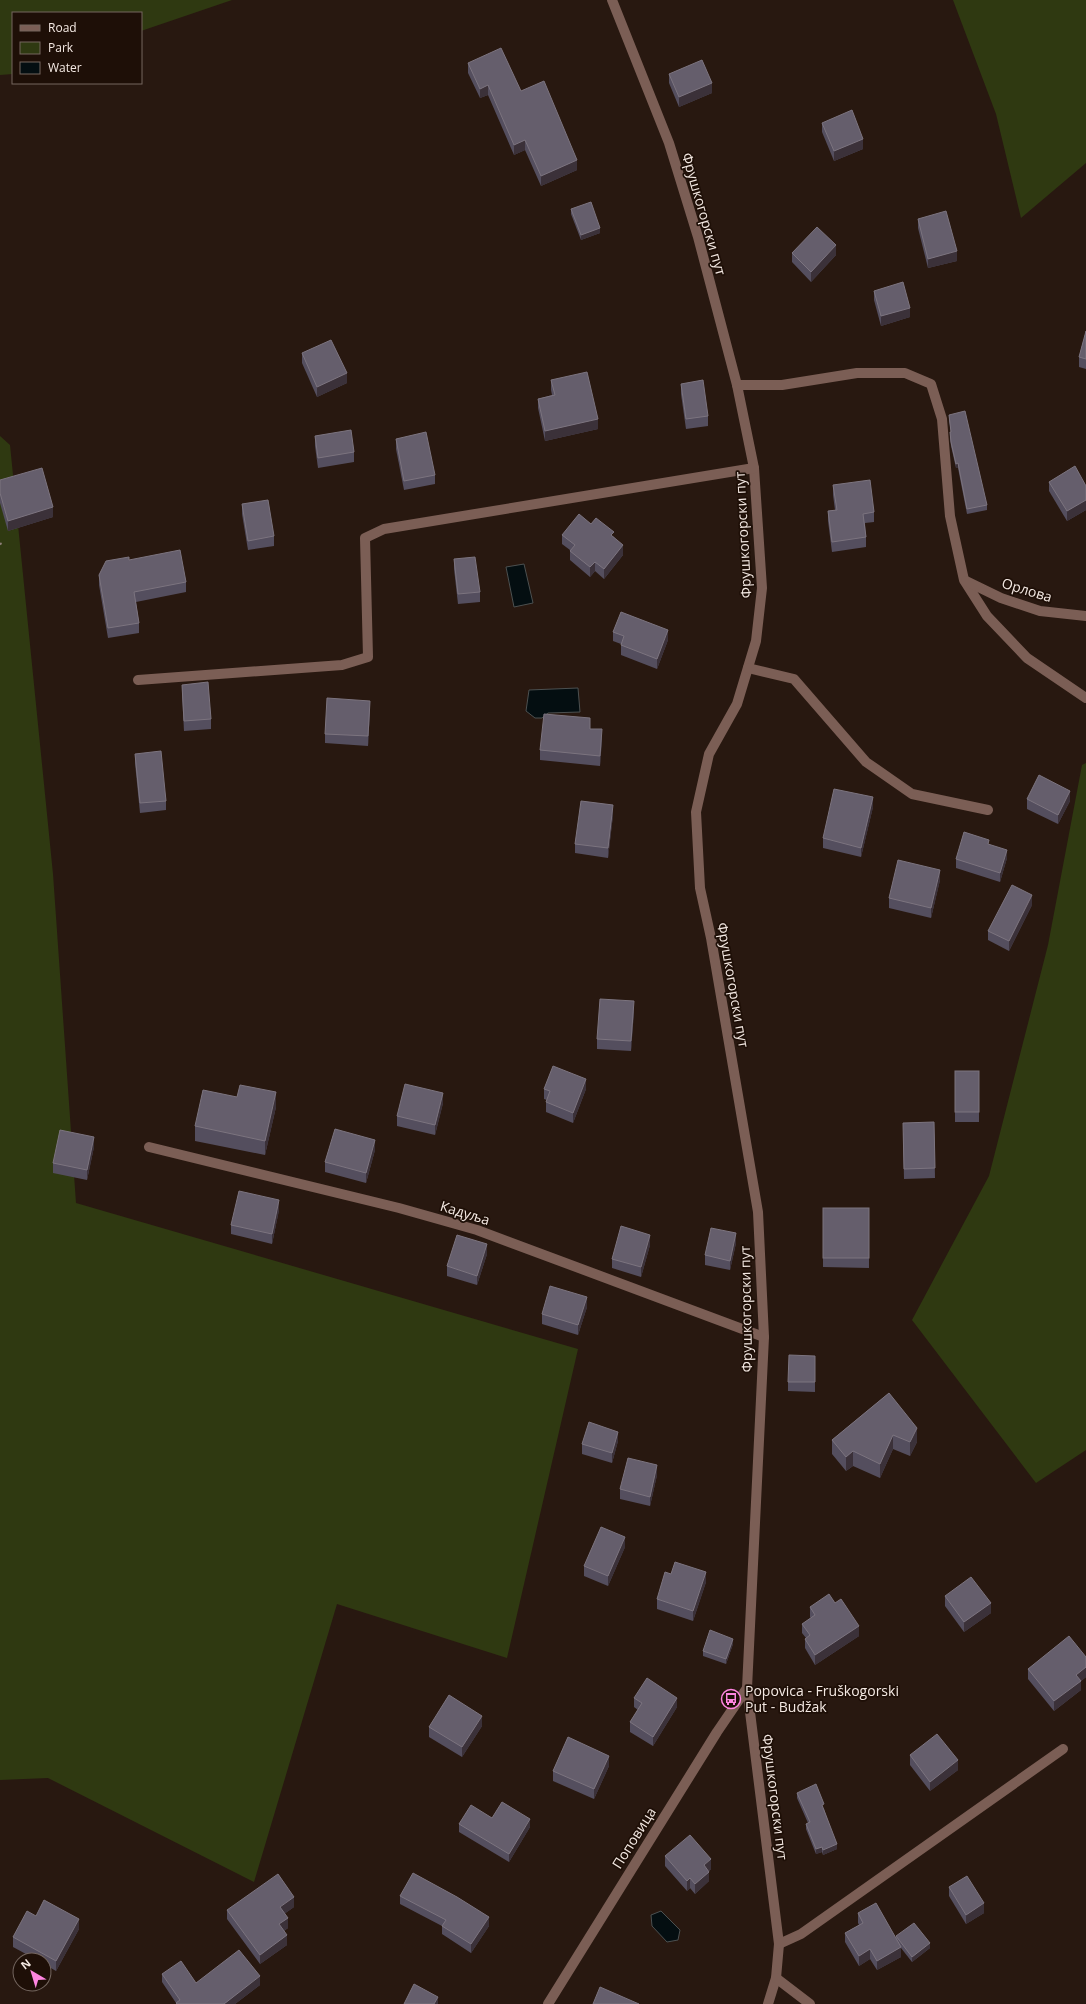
<svg xmlns="http://www.w3.org/2000/svg" width="1086" height="2004" font-family="'Open Sans',sans-serif">
	<rect width="100%" height="100%" fill="#281810"/>
	<!-- green -->
	<g fill="#2f3911">
		<path d="M0 0H232L141 31V13H13V74L0 75Z"/>
		<path d="M953 0H1086V163L1021 218 996 114Z"/>
		<path d="M0 436 10 445 53 874 76 1203 578 1349 507 1658 337 1604 254 1882 48 1778 0 1780Z"/>
		<path d="M1086 763V1450L1036 1483 912 1320 989 1176 1048 945 1082 765Z"/>
	</g>
	<!-- water -->
	<g fill="#040e11" stroke="#4c5050">
		<path d="M524 564 533 603 514 607 506 567Z"/>
		<path d="M578 688 580 712 548 713 542 718H535L526 711 529 690Z"/>
		<path d="M661 1911 680 1930 678 1940 667 1942 652 1926 651 1915Z"/>
	</g>
	<g fill="none" stroke-linecap="round" stroke-linejoin="round">
		<!-- path -->
		<path stroke="#8d7f78" stroke-width="2.5" stroke-dasharray="2 2" stroke-linecap="butt" d="M0 543 2 546"/>
		<!-- minor -->
		<g stroke="#7b5e55" stroke-width="10">
			<path d="M612 0 669 143 698 237 737 385 754 468 762 588 756 641 737 704 709 754 696 812 700 888 711 938 758 1212 764 1337 747 1688 779 1944 776 1978 768 2004"/>
			<path d="M737 385H782L857 373H905L931 384 942 419 950 516 964 580 987 616 1027 658 1086 698"/>
			<path d="M966 581 1001 598 1040 611 1086 616"/>
			<path d="M748 668 794 679 866 762 912 794 988 810"/>
			<path d="M138 680 342 665 368 657 365 538 384 529 754 468"/>
			<path d="M149 1147 399 1208 477 1230 764 1337"/>
			<path d="M779 1944 801 1934 1063 1749"/>
			<path d="M776 1978 810 2004"/>
			<path d="M548 2004 717 1732 747 1688"/>
		</g>
	</g>
	<!-- wall -->
	<g fill="#544e5e">
		<path d="M468 63 521 91 577 170 541 186 525 150 514 155 488 95 480 98 468 73Z"/>
		<path d="M669 74 712 93 679 107 669 83Z"/>
		<path d="M822 123 863 149 834 161 822 132Z"/>
		<path d="M571 209 600 233 581 240 571 214Z"/>
		<path d="M918 219 957 261 928 268 918 228Z"/>
		<path d="M792 253 836 255 811 282 792 262Z"/>
		<path d="M874 291 910 317 881 326 874 300Z"/>
		<path d="M1086 331V369L1079 367V357Z"/>
		<path d="M302 353 347 383 317 397 302 363Z"/>
		<path d="M551 380 598 429 545 441 538 408V399L552 395 551 390Z"/>
		<path d="M681 384 708 416V426L686 429 681 394Z"/>
		<path d="M949 415 987 505V510L967 514 958 468H956L951 446 950 437V432H951L949 420Z"/>
		<path d="M315 436 354 452V462L318 468 315 446Z"/>
		<path d="M396 439 435 475V484L404 490 396 449Z"/>
		<path d="M0 480 53 517 8 531 0 503Z"/>
		<path d="M1049 482 1086 486V510L1067 521 1049 491Z"/>
		<path d="M833 485 874 512V522L865 523 866 537V547L832 552 828 521V511L835 510 833 495Z"/>
		<path d="M242 504 274 536V546L248 550 242 514Z"/>
		<path d="M591 524 614 537 623 555 604 579 595 571 590 577 570 560V550L562 544V535Z"/>
		<path d="M454 559 480 592V602L458 604 454 569Z"/>
		<path d="M129 560 186 582V592L136 602 139 623V633L108 638 99 585V575Z"/>
		<path d="M613 632 668 640 657 669 621 655V644L613 641Z"/>
		<path d="M182 685 211 719V729L184 731 182 695Z"/>
		<path d="M370 710 368 746 325 743V734Z"/>
		<path d="M590 729 602 739 600 766 540 760V750Z"/>
		<path d="M135 754 166 801V810L140 813 135 763Z"/>
		<path d="M1027 799 1070 801 1058 824 1027 809Z"/>
		<path d="M873 807 861 857 823 848V838Z"/>
		<path d="M613 815 608 858 575 853V844Z"/>
		<path d="M1007 858 1000 882 956 868V859Z"/>
		<path d="M940 880 931 918 889 908V898Z"/>
		<path d="M1032 905 1009 951 988 940V931Z"/>
		<path d="M634 1011 631 1051 597 1049V1039Z"/>
		<rect x="955" y="1071" width="24" height="51"/>
		<path d="M544 1089H586L573 1123 546 1112V1102L547 1100 544 1099Z"/>
		<path d="M443 1103 435 1135 397 1126V1116Z"/>
		<path d="M276 1107 265 1155 195 1141V1126Z"/>
		<path d="M934 1122 935 1178 904 1179 903 1133Z"/>
		<path d="M94 1147 87 1180 53 1173V1163Z"/>
		<path d="M375 1150 366 1183 325 1172V1162Z"/>
		<path d="M823 1208H869V1268L823 1267Z"/>
		<path d="M279 1210 272 1244 231 1234V1225Z"/>
		<path d="M736 1243 730 1270 705 1265V1255Z"/>
		<path d="M650 1245 641 1277 612 1268V1259Z"/>
		<path d="M487 1254 477 1285 447 1276V1266Z"/>
		<path d="M587 1307 578 1335 542 1324V1314Z"/>
		<path d="M815 1356V1392L788 1391V1382Z"/>
		<path d="M889 1393 917 1442 910 1456 893 1449 880 1478 853 1466 846 1471 832 1454V1440Z"/>
		<path d="M618 1441 612 1463 582 1454V1444Z"/>
		<path d="M657 1475 650 1506 620 1499V1489Z"/>
		<path d="M625 1547 608 1586 584 1576V1566Z"/>
		<path d="M671 1574 706 1582 693 1621 657 1609V1599Z"/>
		<path d="M945 1596 991 1613 964 1632 945 1606Z"/>
		<path d="M810 1607 859 1636 815 1665 805 1648V1639L806 1638 802 1633V1624L811 1618 810 1617Z"/>
		<path d="M733 1644 726 1664 703 1656V1651Z"/>
		<path d="M1086 1657V1677L1081 1681V1690L1054 1711 1028 1679V1669Z"/>
		<path d="M634 1698 677 1707 653 1746 630 1732V1722L638 1710 634 1707Z"/>
		<path d="M482 1726 462 1757 429 1737V1727Z"/>
		<path d="M910 1755 958 1770 930 1791 910 1765Z"/>
		<path d="M609 1766 594 1799 553 1781V1771Z"/>
		<path d="M797 1793 824 1809 837 1849 823 1855 822 1852 816 1854 806 1829V1824L808 1823 797 1798Z"/>
		<path d="M492 1818 530 1827 509 1862 459 1832V1824Z"/>
		<path d="M665 1856 711 1869 709 1871V1881L695 1894 690 1888 687 1891 665 1866Z"/>
		<path d="M949 1887 984 1913 966 1924 949 1896Z"/>
		<path d="M400 1896 489 1926 471 1953 442 1934V1926L400 1904Z"/>
		<path d="M294 1907 284 1914 288 1928 284 1931 287 1945 260 1964 227 1919V1910Z"/>
		<path d="M858 1913 896 1938V1936L930 1948 912 1962 901 1948V1957L877 1970 870 1959 859 1966 845 1942V1933L859 1925 858 1923Z"/>
		<path d="M36 1916 79 1929 56 1971 44 1964V1960H37L13 1947V1937Z"/>
		<path d="M162 1974 196 1983 260 1985 235 2004H176V2003L162 1982Z"/>
	</g>
	<!-- shaded-wall -->
	<g fill="#3b3139">
		<path d="M712 83V93L679 107V97Z"/>
		<path d="M488 85V95L480 98V89Z"/>
		<path d="M863 139V149L834 161V151Z"/>
		<path d="M525 140V150L514 155V145Z"/>
		<path d="M577 160V170L541 186V176Z"/>
		<path d="M600 228V233L581 240V235Z"/>
		<path d="M836 245V255L811 282V272Z"/>
		<path d="M957 251V261L928 268V259Z"/>
		<path d="M910 308V317L881 326V316Z"/>
		<path d="M347 373V383L317 397V387Z"/>
		<path d="M598 419V429L545 441V431Z"/>
		<path d="M958 463V468H956V464Z"/>
		<path d="M1086 500V510L1067 521V511Z"/>
		<path d="M53 507V517L8 531V521Z"/>
		<path d="M623 545V555L604 579V569Z"/>
		<path d="M595 562V571L590 577V567Z"/>
		<path d="M668 630V640L657 669V659Z"/>
		<path d="M370 701V710L368 746V736Z"/>
		<path d="M602 729V739L600 766V756Z"/>
		<path d="M1070 791V801L1058 824V815Z"/>
		<path d="M873 797V807L861 857V848Z"/>
		<path d="M613 805V815L608 858V848Z"/>
		<path d="M1007 850V858L1000 882V873Z"/>
		<path d="M940 870V880L931 918V908Z"/>
		<path d="M1032 895V905L1009 951V941Z"/>
		<path d="M634 1001V1011L631 1051V1041Z"/>
		<path d="M586 1079V1089L573 1123V1113Z"/>
		<path d="M276 1092V1107L265 1155V1141Z"/>
		<path d="M443 1093V1103L435 1135V1125Z"/>
		<path d="M94 1137V1147L87 1180V1170Z"/>
		<path d="M375 1140V1150L366 1183V1173Z"/>
		<path d="M279 1200V1210L272 1244V1234Z"/>
		<path d="M736 1233V1243L730 1270V1261Z"/>
		<path d="M650 1235V1245L641 1277V1267Z"/>
		<path d="M487 1244V1254L477 1285V1276Z"/>
		<path d="M587 1297V1307L578 1335V1325Z"/>
		<path d="M917 1428V1442L910 1456V1442Z"/>
		<path d="M618 1432V1441L612 1463V1453Z"/>
		<path d="M893 1435V1449L880 1478V1464Z"/>
		<path d="M853 1451V1466L846 1471V1457Z"/>
		<path d="M657 1465V1475L650 1506V1497Z"/>
		<path d="M625 1537V1547L608 1586V1576Z"/>
		<path d="M706 1572V1582L693 1621V1611Z"/>
		<path d="M991 1603V1613L964 1632V1622Z"/>
		<path d="M859 1626V1636L815 1665V1655Z"/>
		<path d="M733 1639V1644L726 1664V1659Z"/>
		<path d="M1086 1667V1677L1081 1681V1690L1054 1711V1701L1076 1675Z"/>
		<path d="M677 1698V1707L653 1746V1737Z"/>
		<path d="M482 1716V1726L462 1757V1747Z"/>
		<path d="M609 1756V1766L594 1799V1789Z"/>
		<path d="M958 1760V1770L930 1791V1782Z"/>
		<path d="M530 1819V1827L509 1862V1854Z"/>
		<path d="M837 1844V1849L823 1855V1850Z"/>
		<path d="M822 1847V1852L816 1854V1849Z"/>
		<path d="M711 1859V1869L704 1875V1865Z"/>
		<path d="M709 1872V1881L695 1894V1884Z"/>
		<path d="M690 1878V1888L687 1891V1881Z"/>
		<path d="M294 1897V1907L280 1917V1907Z"/>
		<path d="M984 1903V1913L966 1924V1915Z"/>
		<path d="M489 1917V1926L471 1953V1944Z"/>
		<path d="M288 1918V1928L279 1934V1924Z"/>
		<path d="M79 1919V1929L56 1971V1961Z"/>
		<path d="M287 1935V1945L260 1964V1955Z"/>
		<path d="M930 1943V1948L912 1962V1957Z"/>
		<path d="M901 1947V1957L877 1970V1961Z"/>
		<path d="M870 1949V1959L859 1966V1956Z"/>
		<path d="M260 1976V1985L235 2004H224Z"/>
		<path d="M438 1997V2004H434Z"/>
	</g>
	<!-- building -->
	<g fill="#655e6c" stroke="#7c747f">
		<path d="M501 48 521 91 544 81 577 160 541 176 525 140 514 145 488 85 480 89 468 63Z"/>
		<path d="M702 60 712 83 679 97 669 74Z"/>
		<path d="M852 110 863 139 834 151 822 123Z"/>
		<path d="M591 202 600 228 581 235 571 209Z"/>
		<path d="M946 211 957 251 928 259 918 219Z"/>
		<path d="M817 227 836 245 811 272 792 253Z"/>
		<path d="M903 282 910 308 881 316 874 291Z"/>
		<path d="M1086 331V359L1079 357Z"/>
		<path d="M331 340 347 373 317 387 302 353Z"/>
		<path d="M587 372 598 419 545 431 538 399 555 395 551 380Z"/>
		<path d="M703 380 708 416 686 419 681 384Z"/>
		<path d="M965 411 987 505 967 509 958 463 956 464 951 442 950 432H951L949 415Z"/>
		<path d="M351 430 354 452 318 458 315 436Z"/>
		<path d="M426 432 435 475 404 481 396 439Z"/>
		<path d="M1075 466 1086 486V500L1067 511 1049 482Z"/>
		<path d="M42 468 53 507 8 521 0 493V480Z"/>
		<path d="M870 480 874 512 863 514 866 537 832 542 828 511 837 510 833 485Z"/>
		<path d="M268 500 274 536 248 541 242 504Z"/>
		<path d="M579 514 591 524 596 518 614 532 611 535 623 545 604 569 595 562 590 567 570 551 575 545 562 535Z"/>
		<path d="M180 550 186 582 134 592 139 623 108 628 99 575 106 561 129 557V560Z"/>
		<path d="M475 557 480 592 458 594 454 559Z"/>
		<path d="M621 612 668 630 657 659 621 645 624 636 613 632Z"/>
		<path d="M208 682 211 719 184 721 182 685Z"/>
		<path d="M327 698 370 701 368 736 325 734Z"/>
		<path d="M544 714 590 718V729H602L600 756 540 750Z"/>
		<path d="M161 751 166 801 140 803 135 754Z"/>
		<path d="M1039 775 1070 791 1058 815 1027 799Z"/>
		<path d="M834 789 873 797 861 848 823 838Z"/>
		<path d="M581 801 613 805 608 848 575 844Z"/>
		<path d="M964 832 989 840 988 844 1007 850 1000 873 956 859Z"/>
		<path d="M898 860 940 870 931 908 889 898Z"/>
		<path d="M1012 885 1032 895 1009 941 988 931Z"/>
		<path d="M600 999 634 1001 631 1041 597 1039Z"/>
		<path d="M553 1066 586 1079 573 1113 546 1102 550 1091 544 1089Z"/>
		<rect x="955" y="1071" width="24" height="41"/>
		<path d="M405 1084 443 1093 435 1125 397 1116Z"/>
		<path d="M240 1085 276 1092 265 1141 195 1126 203 1090 237 1097Z"/>
		<path d="M934 1122 935 1168 904 1169 903 1123Z"/>
		<path d="M335 1129 375 1140 366 1173 325 1162Z"/>
		<path d="M60 1130 94 1137 87 1170 53 1163Z"/>
		<path d="M239 1191 279 1200 272 1234 231 1225Z"/>
		<rect x="823" y="1208" width="46" height="50"/>
		<path d="M621 1226 650 1235 641 1267 612 1259Z"/>
		<path d="M711 1228 736 1233 730 1261 705 1255Z"/>
		<path d="M457 1235 487 1244 477 1276 447 1266Z"/>
		<path d="M550 1286 587 1297 578 1325 542 1314Z"/>
		<path d="M789 1355 815 1356V1382H788Z"/>
		<path d="M889 1393 917 1428 910 1442 893 1435 880 1464 853 1451 846 1457 832 1440Z"/>
		<path d="M589 1422 618 1432 612 1453 582 1444Z"/>
		<path d="M628 1458 657 1465 650 1497 620 1489Z"/>
		<path d="M601 1527 625 1537 608 1576 584 1566Z"/>
		<path d="M675 1562 706 1572 693 1611 657 1599 665 1572 671 1574Z"/>
		<path d="M971 1577 991 1603 964 1622 945 1596Z"/>
		<path d="M829 1594 835 1603 841 1599 859 1626 815 1655 805 1639 810 1635 802 1624 815 1615 810 1607Z"/>
		<path d="M710 1630 733 1639 726 1659 703 1651Z"/>
		<path d="M1069 1636 1086 1657V1667L1076 1675 1081 1681 1054 1701 1028 1669Z"/>
		<path d="M647 1678 677 1698 653 1737 630 1722 642 1703 634 1698Z"/>
		<path d="M449 1695 482 1716 462 1747 429 1727Z"/>
		<path d="M937 1734 958 1760 930 1782 910 1755Z"/>
		<path d="M568 1737 609 1756 594 1789 553 1771Z"/>
		<path d="M816 1784 824 1804 822 1805 837 1844 823 1850 822 1847 816 1849 806 1824 810 1822 797 1793Z"/>
		<path d="M502 1802 530 1819 509 1854 459 1824 471 1805 492 1818Z"/>
		<path d="M690 1835 711 1859 704 1865 709 1872 695 1884 690 1878 687 1881 665 1856Z"/>
		<path d="M413 1873 457 1897 489 1917 471 1944 442 1926 446 1920 400 1896Z"/>
		<path d="M278 1874 294 1897 280 1907 288 1918 279 1924 287 1935 260 1955 227 1910Z"/>
		<path d="M967 1876 984 1903 966 1915 949 1887Z"/>
		<path d="M44 1900 79 1919 56 1961 13 1937 27 1911 36 1916Z"/>
		<path d="M876 1903 901 1947 877 1961 870 1949 859 1956 845 1933 863 1923 858 1913Z"/>
		<path d="M914 1923 930 1943 912 1957 896 1936Z"/>
		<path d="M239 1950 260 1976 224 2004H177L176 2003 180 2000 162 1974 181 1961 196 1983Z"/>
		<path d="M414 1984 438 1997 434 2004H404Z"/>
		<path d="M600 1987 639 2004H593Z"/>
	</g>
	<!-- icons -->
	<defs>
		<symbol id="bus-ring" viewBox="-11 -11 22 22"><circle r="9.5" fill="#1e0f07" stroke="#fe85e0" stroke-width="1.5"/><path d="M-5-6H5V4H4V6H2V4H-2V6H-4V4H-5ZM-3.5-4V0h7V-4ZM-3.5 1.2v1.5H-2V1.2ZM2 1.2v1.5H3.5V1.2Z" fill="#fe85e0"/></symbol>
	</defs>
	<g fill-rule="evenodd">
		<use href="#bus-ring" x="720" y="1688" width="22" height="22"/>
	</g>
	<g text-anchor="middle" stroke-width="3.5" stroke-linejoin="round" paint-order="stroke">
		<!-- street labels -->
		<g font-size="14" fill="#f4e9e3" stroke="#1e0f07">
			<text transform="translate(704 214) rotate(74)" y="5">Фрушкогорски пут</text>
			<text transform="translate(743 535) rotate(-93)" y="5">Фрушкогорски пут</text>
			<text transform="translate(1027 590) rotate(17)" y="5">Орлова</text>
			<text transform="translate(733 985) rotate(80)" y="5">Фрушкогорски пут</text>
			<text transform="translate(465 1213) rotate(17)" y="5">Кадуља</text>
			<text transform="translate(746 1309) rotate(-91)" y="5">Фрушкогорски пут</text>
			<text transform="translate(775 1797) rotate(83)" y="5">Фрушкогорски пут</text>
			<text transform="translate(634 1838) rotate(-58)" y="5">Поповица</text>
		</g>
		<!-- poi labels -->
		<g font-size="14" fill="#f4e9e3" stroke="#1e0f07" text-anchor="start">
			<text x="745" y="1696">Popovica - Fruškogorski<tspan x="745" dy="16">Put - Budžak</tspan></text>
		</g>
	</g>
	<!-- legend -->
	<rect x="12" y="12" width="130" height="72" fill="#1e0f07" stroke="#74665f"/>
	<rect x="20" y="25" width="20" height="6" fill="#7b5e55" stroke="#74665f"/>
	<text x="48" y="32" font-size="12" fill="#f4e9e3">Road</text>
	<rect x="20" y="42" width="20" height="12" fill="#2f3911" stroke="#74665f"/>
	<text x="48" y="52" font-size="12" fill="#f4e9e3">Park</text>
	<rect x="20" y="62" width="20" height="12" fill="#040e11" stroke="#74665f"/>
	<text x="48" y="72" font-size="12" fill="#f4e9e3">Water</text>
	<!-- north arrow -->
	<g transform="translate(32 1972) rotate(322)"><circle r="19" fill="#1e0f07" stroke="#74665f"/>
	<path d="M0-3L7 15L0 10L-7 15Z" fill="#fe85e0"/>
	<text y="-6" font-size="11" font-weight="bold" text-anchor="middle" fill="#f4e9e3">N</text>
	</g>
</svg>
